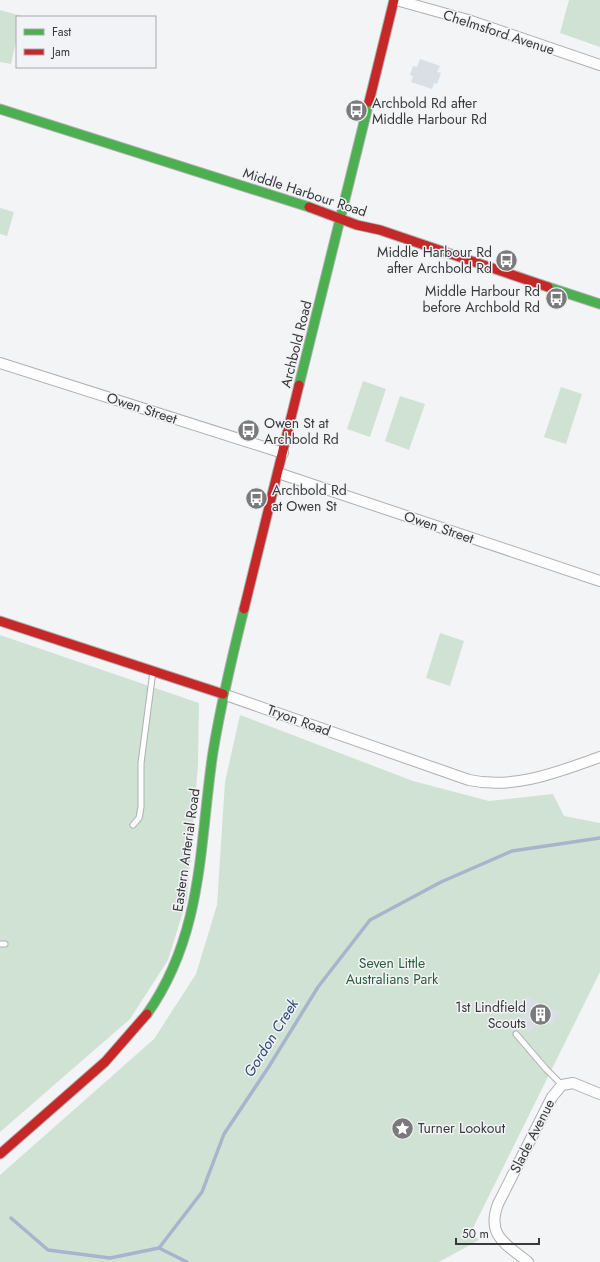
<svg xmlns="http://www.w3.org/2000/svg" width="600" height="1262" font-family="Jost,sans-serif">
	<rect width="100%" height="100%" fill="#f3f4f6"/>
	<!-- green -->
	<g fill="#d0e2d4">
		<path d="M569 0H600V47L560 33Z"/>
		<path d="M0 10 22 16 17 17V37L11 64 0 62Z"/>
		<path d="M0 208 14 212 7 236 0 234Z"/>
		<path d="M363 381 386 389 370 437 347 429Z"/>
		<path d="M561 387 582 394 566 444 544 437Z"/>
		<path d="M400 396 425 404 409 450 385 441Z"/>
		<path d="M440 633 464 641 450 686 426 678Z"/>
		<path d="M0 635 199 703 198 764 187 899 168 960 130 1019 0 1132Z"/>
		<path d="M240 715 413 781 489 801 553 794 564 816 600 823V972L471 1232 479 1240 439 1262H0V1175L154 1039 196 974 217 905 225 782Z"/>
	</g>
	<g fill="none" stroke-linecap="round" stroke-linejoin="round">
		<!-- stream -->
		<g stroke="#a7b5cc" stroke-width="3.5">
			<path d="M11 1218 48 1250 110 1258 159 1248 202 1192 224 1134 268 1068 318 987 370 920 441 882 512 851 600 838"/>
			<path d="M159 1248 187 1262"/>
		</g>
	</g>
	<!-- building -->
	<g fill="#dadee5">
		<path d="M420 59 440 66 437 72 441 73 437 84 434 83 432 89 411 82 413 76 410 75 413 66 417 67Z"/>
		<path d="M526 996 559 1012 552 1025 539 1018 531 1033 519 1026 526 1012 520 1009Z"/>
	</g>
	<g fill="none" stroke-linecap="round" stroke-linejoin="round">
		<defs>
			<g id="lane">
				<path d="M133 825 139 818 141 807V763L153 671"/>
				<path d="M0 944H5"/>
				<path d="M516 1034 546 1069 562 1085"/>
			</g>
			<g id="street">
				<path d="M396 0 468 20 600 65"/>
				<path d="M0 363 283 453"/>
				<path d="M278 473 600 581"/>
				<path d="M223 694 469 780C514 790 558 772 600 757"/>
				<path d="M528 1262C506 1244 486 1236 498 1204L552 1097 562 1085 573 1083 600 1094"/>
			</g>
			<g id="fast">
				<path d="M0 109 309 207"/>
				<path d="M548 287 600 304"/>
				<path d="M299 385 369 102"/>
				<path d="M147 1014C204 933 199 845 213 752 221 704 232 657 244 609"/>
			</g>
			<g id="jam">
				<path d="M369 102 394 0"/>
				<path d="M309 207 357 225 380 230 548 287"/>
				<path d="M244 609 299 385"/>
				<path d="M0 621 223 694"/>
				<path d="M0 1154 105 1062 147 1014"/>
			</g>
		</defs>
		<!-- lane casing -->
		<use href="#lane" stroke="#afb0b1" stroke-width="7"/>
		<!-- street casing -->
		<use href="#street" stroke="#afb0b1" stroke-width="12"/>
		<!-- fast casing -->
		<use href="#fast" stroke="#afb0b1" stroke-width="11"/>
		<!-- jam casing -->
		<use href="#jam" stroke="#afb0b1" stroke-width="11"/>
		<!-- lane -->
		<use href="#lane" stroke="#fdfdfe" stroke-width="5"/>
		<!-- street -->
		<use href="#street" stroke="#fdfdfe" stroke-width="10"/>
		<!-- fast -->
		<use href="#fast" stroke="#4caf50" stroke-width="9"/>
		<!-- jam -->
		<use href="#jam" stroke="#c62828" stroke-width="9"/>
	</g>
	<!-- icons -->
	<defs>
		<symbol id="bus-disc" viewBox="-11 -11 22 22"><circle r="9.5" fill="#7a7a7c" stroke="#f2f3f7"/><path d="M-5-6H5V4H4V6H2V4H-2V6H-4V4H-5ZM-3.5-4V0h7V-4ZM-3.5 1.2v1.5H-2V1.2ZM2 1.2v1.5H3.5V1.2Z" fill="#fff"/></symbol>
		<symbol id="building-disc" viewBox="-11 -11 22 22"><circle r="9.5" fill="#7a7a7c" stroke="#f2f3f7"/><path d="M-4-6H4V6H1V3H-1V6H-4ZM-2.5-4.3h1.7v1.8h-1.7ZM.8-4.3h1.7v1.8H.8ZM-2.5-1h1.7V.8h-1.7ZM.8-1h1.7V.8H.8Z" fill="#fff"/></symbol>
		<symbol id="sight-disc" viewBox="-11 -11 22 22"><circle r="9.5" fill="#7a7a7c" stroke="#f2f3f7"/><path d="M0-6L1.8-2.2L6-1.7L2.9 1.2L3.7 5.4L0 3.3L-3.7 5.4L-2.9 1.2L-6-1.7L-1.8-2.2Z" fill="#fff"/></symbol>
	</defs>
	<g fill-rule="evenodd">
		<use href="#bus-disc" x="344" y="98" width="25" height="25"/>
		<use href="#bus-disc" x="494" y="248" width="25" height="25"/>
		<use href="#bus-disc" x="544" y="286" width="25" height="25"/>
		<use href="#bus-disc" x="236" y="418" width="25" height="25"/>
		<use href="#bus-disc" x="244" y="486" width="25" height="25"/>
		<use href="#building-disc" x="528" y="1002" width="25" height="25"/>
		<use href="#sight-disc" x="390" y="1116" width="25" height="25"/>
	</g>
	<g text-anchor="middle" stroke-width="3" stroke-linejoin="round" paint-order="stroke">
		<!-- street labels -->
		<g font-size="14" fill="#39393a" stroke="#f2f3f7">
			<text transform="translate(499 32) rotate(18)" y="5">Chelmsford Avenue</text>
			<text transform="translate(305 192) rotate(18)" y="5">Middle Harbour Road</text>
			<text transform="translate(296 344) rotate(-76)" y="5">Archbold Road</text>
			<text transform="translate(142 408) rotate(18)" y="5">Owen Street</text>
			<text transform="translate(439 527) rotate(19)" y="5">Owen Street</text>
			<text transform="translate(299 720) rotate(20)" y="5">Tryon Road</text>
			<text transform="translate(186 850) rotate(-82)" y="5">Eastern Arterial Road</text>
			<text transform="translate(532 1136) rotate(-63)" y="5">Slade Avenue</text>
		</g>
		<!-- poi labels -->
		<g font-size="14" fill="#39393a" stroke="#f2f3f7" text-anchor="start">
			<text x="372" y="108">Archbold Rd after<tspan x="372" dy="16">Middle Harbour Rd</tspan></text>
			<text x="492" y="257" text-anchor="end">Middle Harbour Rd<tspan x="492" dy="16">after Archbold Rd</tspan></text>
			<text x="540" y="296" text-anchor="end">Middle Harbour Rd<tspan x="540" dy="16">before Archbold Rd</tspan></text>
			<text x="264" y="428">Owen St at<tspan x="264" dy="16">Archbold Rd</tspan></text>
			<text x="272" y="495">Archbold Rd<tspan x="272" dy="16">at Owen St</tspan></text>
			<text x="526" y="1012" text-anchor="end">1st Lindfield<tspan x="526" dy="16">Scouts</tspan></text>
			<text x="418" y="1133">Turner Lookout</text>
		</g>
		<!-- park labels -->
		<g font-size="14" fill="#2a5d38" stroke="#f2f3f7">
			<text x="392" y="968">Seven Little<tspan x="392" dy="16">Australians Park</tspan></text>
		</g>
		<!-- water labels -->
		<g font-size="15" font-style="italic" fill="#314c79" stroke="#f2f3f7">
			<text transform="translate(271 1038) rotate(-58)" y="5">Gordon Creek</text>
		</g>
	</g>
	<!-- legend -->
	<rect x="16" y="16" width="140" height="52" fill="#f2f3f7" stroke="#a8a9ab"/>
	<rect x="24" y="29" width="20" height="6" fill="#4caf50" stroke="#a8a9ab"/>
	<text x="52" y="36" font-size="12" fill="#39393a">Fast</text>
	<rect x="24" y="49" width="20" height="6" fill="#c62828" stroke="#a8a9ab"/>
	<text x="52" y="56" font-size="12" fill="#39393a">Jam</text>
	<!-- scale -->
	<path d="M456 1238v6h83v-6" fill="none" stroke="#39393a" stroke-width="2"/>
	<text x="462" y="1238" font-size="12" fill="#39393a" stroke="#f2f3f7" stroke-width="3" paint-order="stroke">50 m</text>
</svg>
